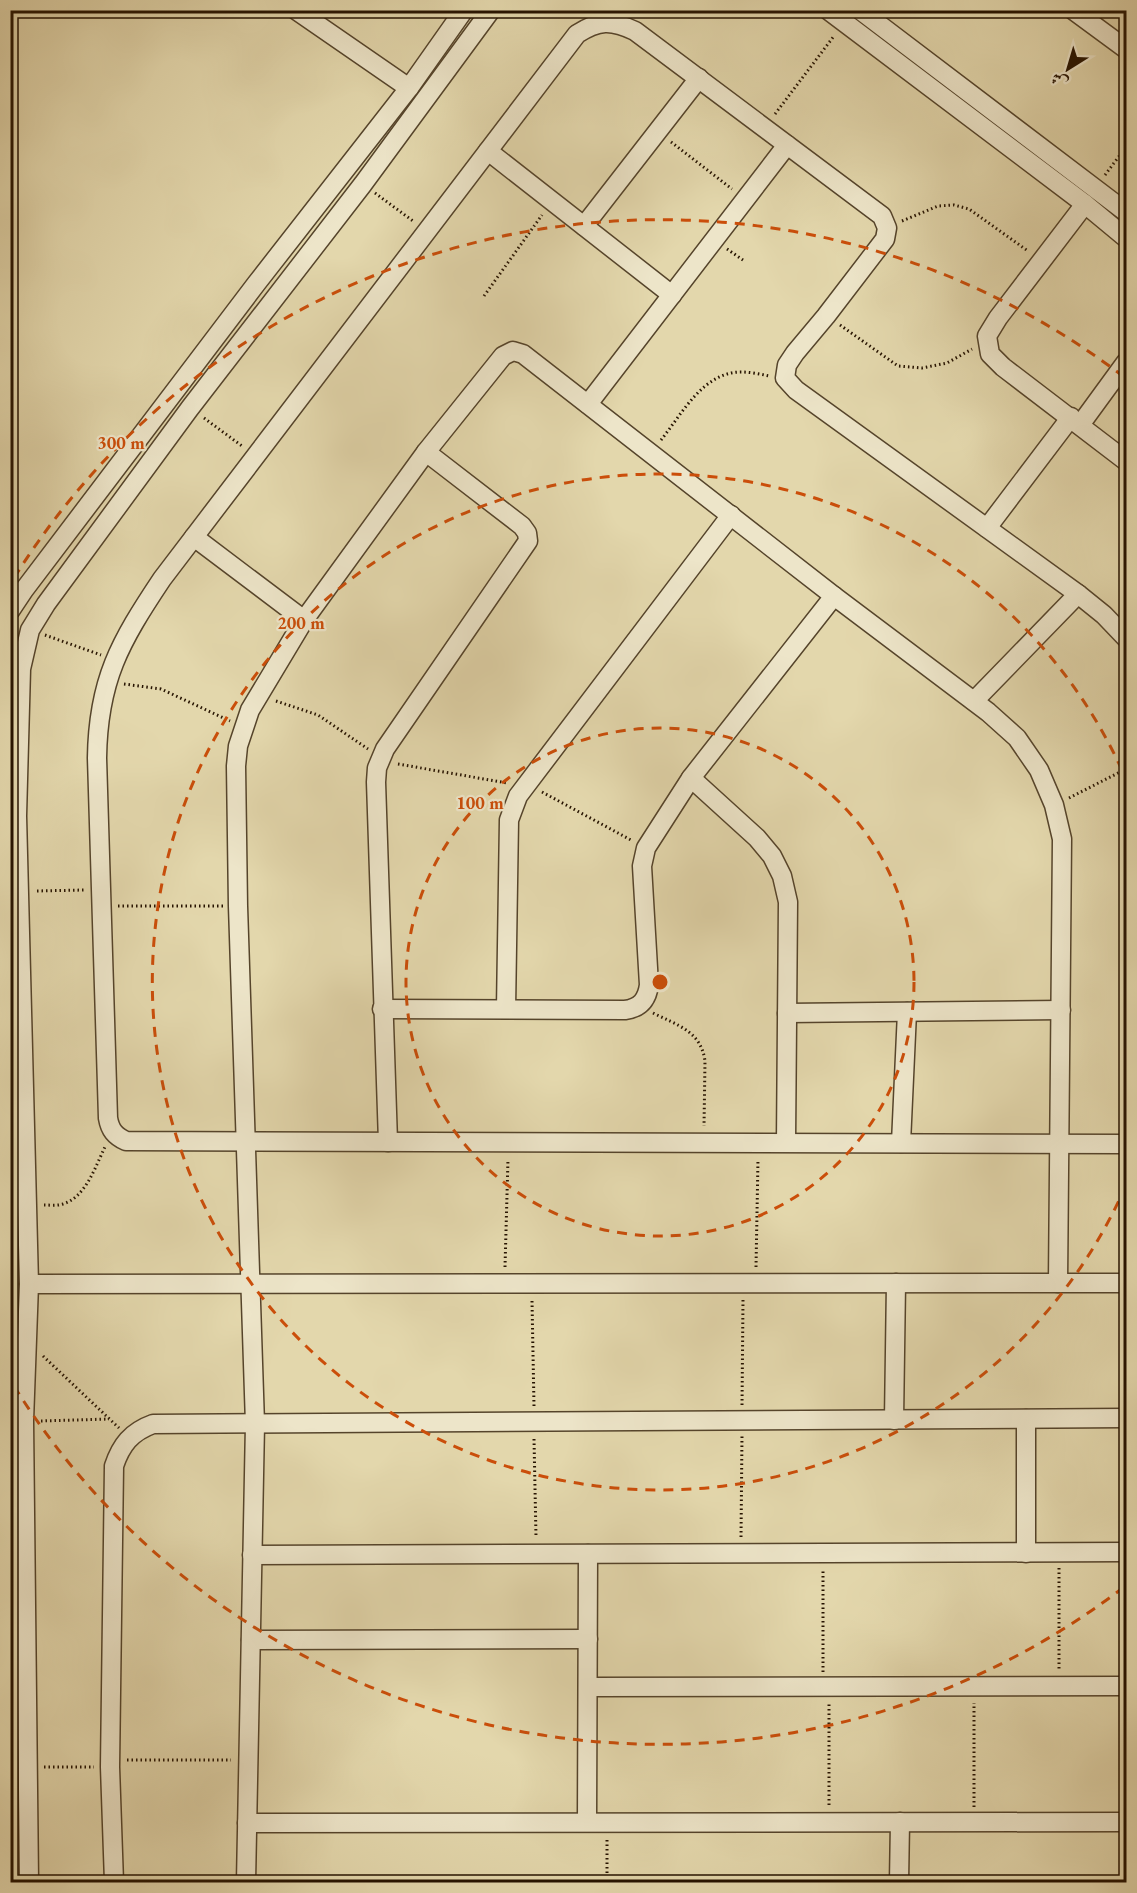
<svg xmlns="http://www.w3.org/2000/svg" width="1137" height="1893" font-family="'EB Garamond',Amiri,serif">
	<rect width="100%" height="100%" fill="#e3d7ac"/>
	<filter id="stains"><feTurbulence type="fractalNoise" baseFrequency=".00333" numOctaves="4"/><feColorMatrix values="0 0 0 0 .2 0 0 0 0 .09 0 0 0 0 .02 0 0 0 .5 -.17"/></filter>
	<radialGradient id="worn" r=".72"><stop offset=".6" stop-color="#630" stop-opacity="0"/><stop offset="1" stop-color="#630" stop-opacity=".3"/></radialGradient>
	<g fill="none" stroke-linecap="round" stroke-linejoin="round">
		<defs>
			<g id="minor">
				<path d="M296 10 409 88"/>
				<path d="M828 10 1085 204 1126 238"/>
				<path d="M860 10 1126 212"/>
				<path d="M1073 10 1126 49"/>
				<path d="M488 151 672 295"/>
				<path d="M1085 204 998 318 987 336 990 354 1003 367 1126 461"/>
				<path d="M584 226 699 78"/>
				<path d="M588 404 787 145"/>
				<path d="M1080 425 1126 362"/>
				<path d="M987 528 1071 417"/>
				<path d="M194 537 304 620"/>
				<path d="M10 611 24 590 256 284 409 88 464 10"/>
				<path d="M1126 638 1104 615 1078 594 796 390 785 378 787 365 795 353 826 316 885 239 887 228 882 216 635 31C611 20 599 20 577 34L162 579C120 642 98 680 97 758L108 1118C110 1130 115 1136 126 1141L1126 1144"/>
				<path d="M974 701 1078 594"/>
				<path d="M691 778 757 838 772 856 782 876 788 902 786 1142"/>
				<path d="M382 1009 625 1010C640 1008 647 1000 649 985L642 866 646 848 691 778 834 596"/>
				<path d="M506 1009 509 820 518 796 731 515"/>
				<path d="M787 1013 1061 1010"/>
				<path d="M388 1142 376 782 377 768 385 749 528 541 527 533 522 526 426 452"/>
				<path d="M901 1143 907 1012"/>
				<path d="M29 1284 1126 1283"/>
				<path d="M894 1420 896 1283"/>
				<path d="M1026 1553V1419"/>
				<path d="M252 1555 1126 1552"/>
				<path d="M251 1640 588 1639"/>
				<path d="M588 1687 1126 1686"/>
				<path d="M587 1822 588 1554"/>
				<path d="M247 1823 1126 1822"/>
				<path d="M29 1882 24 1421 29 1284 17 816 21 669 30 630 46 604 190 408 363 184 491 10"/>
				<path d="M114 1882 110 1767 114 1466C121 1445 131 1432 153 1424L1126 1418"/>
				<path d="M246 1882 255 1424 238 906 236 766 238 746 250 710 304 620 426 452 503 356 513 351 523 354 834 596 988 712 1017 738 1039 770 1054 805 1062 839 1058 1283"/>
				<path d="M899 1882 900 1822"/>
			</g>
		</defs>
		<!-- minor casing -->
		<use href="#minor" stroke="#55442b" stroke-width="21"/>
		<!-- path -->
		<g stroke="#261300" stroke-width="3" stroke-dasharray="1.5 3" stroke-linecap="butt">
			<path d="M775 114 834 36"/>
			<path d="M671 142 732 189"/>
			<path d="M1105 175 1126 147"/>
			<path d="M375 193 413 221"/>
			<path d="M902 221 938 206 954 205 969 209 1028 251"/>
			<path d="M727 249 743 260"/>
			<path d="M484 296 542 215"/>
			<path d="M840 325 898 366 922 368 947 363 972 349"/>
			<path d="M204 418 242 446"/>
			<path d="M661 440C682 414 703 372 741 372 750 372 760 374 769 376"/>
			<path d="M45 635 101 655"/>
			<path d="M124 684 161 689 230 721"/>
			<path d="M276 701 318 715 368 749"/>
			<path d="M398 764 507 783"/>
			<path d="M542 792 631 840"/>
			<path d="M1069 798 1126 769"/>
			<path d="M37 891 84 890"/>
			<path d="M118 906H223"/>
			<path d="M653 1013C677 1025 701 1031 705 1061L704 1126"/>
			<path d="M44 1205C50 1205 57 1206 63 1204 86 1197 95 1167 105 1147"/>
			<path d="M505 1267 508 1159"/>
			<path d="M756 1267 758 1159"/>
			<path d="M532 1301 534 1406"/>
			<path d="M43 1356 119 1428"/>
			<path d="M742 1405 743 1300"/>
			<path d="M41 1421 109 1419"/>
			<path d="M534 1439 536 1537"/>
			<path d="M741 1537 742 1435"/>
			<path d="M1059 1568V1669"/>
			<path d="M823 1672V1570"/>
			<path d="M127 1760H231"/>
			<path d="M44 1767H94"/>
			<path d="M829 1805V1703"/>
			<path d="M974 1807V1703"/>
			<path d="M607 1882V1839"/>
		</g>
		<!-- minor -->
		<use href="#minor" stroke="#ede5c9" stroke-width="18"/>
	</g>
	<!-- distance rings -->
	<g fill="none" stroke="#cb4e0a" stroke-width="3" stroke-dasharray="10 8">
		<circle cx="660" cy="982" r="254"/>
		<path d="M1126 1185A508 508 0 1 1 1126 779"/>
		<path d="M1124 1587A762 762 0 0 1 14 1386M14 578A762 762 0 0 1 1124 377"/>
	</g>
	<circle cx="660" cy="982" r="9" fill="#cb4e0a" stroke="#ede5c9" stroke-width="3"/>
	<g font-size="18" text-anchor="middle" font-weight="bold" fill="#cb4e0a" stroke="#ede5c9" stroke-width="4.5" stroke-linejoin="round" paint-order="stroke">
		<text x="121" y="449">300 m</text>
		<text x="301" y="629">200 m</text>
		<text x="480" y="809">100 m</text>
	</g>
	<!-- margin -->
	<rect width="1137" height="1893" fill="none" stroke="#e3d7ac" stroke-width="36"/>
	<rect x="12" y="12" width="1113" height="1869" fill="none" stroke="#261300" stroke-width="3"/>
	<rect x="18" y="18" width="1101" height="1857" fill="none" stroke="#261300" stroke-width="1.5"/>
	<!-- north arrow -->
	<g transform="translate(1068 69) rotate(217)" stroke="#ede5c9" stroke-width="4.5" paint-order="stroke">
	<path d="M0-4.5L10 22L0 15L-10 22Z" fill="#261300"/>
	<text y="-9" font-size="16" font-weight="bold" text-anchor="middle" fill="#261300">ش</text>
	</g>
	<rect width="100%" height="100%" filter="url(#stains)"/>
	<rect width="100%" height="100%" fill="url(#worn)"/>
</svg>
